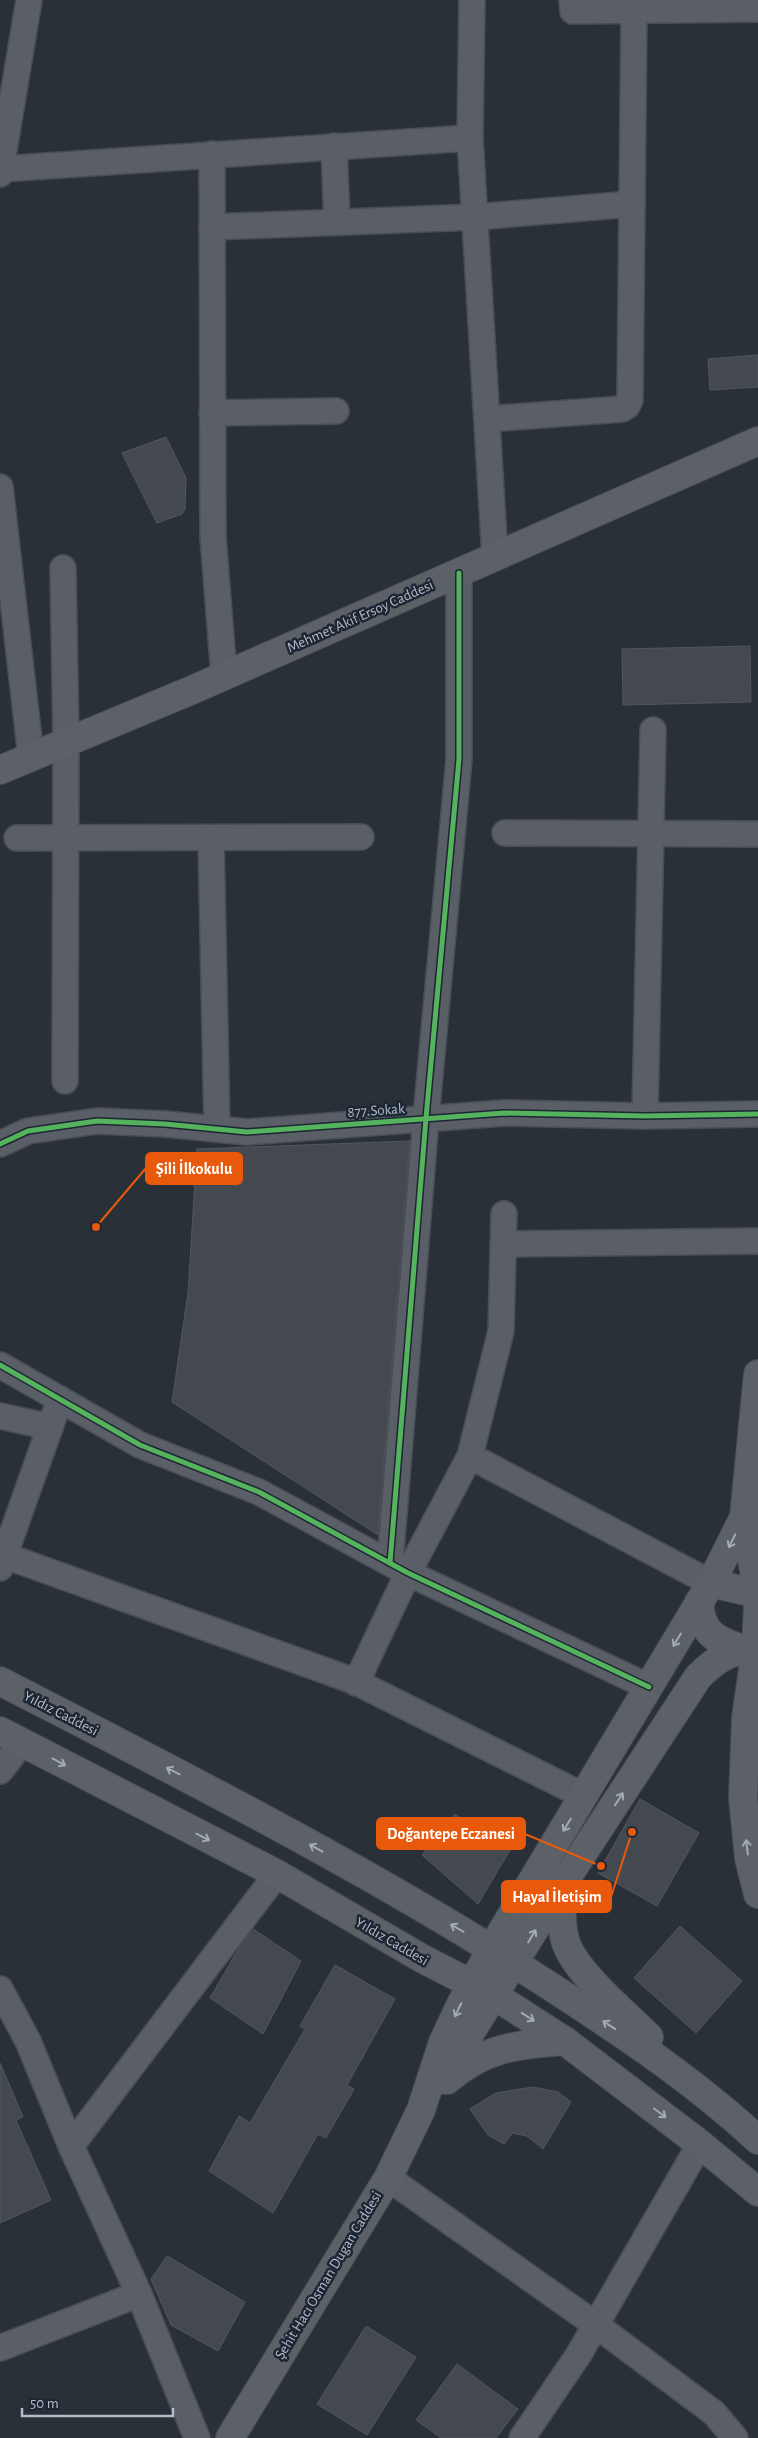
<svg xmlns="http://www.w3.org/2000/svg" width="758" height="2438" font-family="'Alegreya Sans',sans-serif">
	<rect width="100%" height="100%" fill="#2a3038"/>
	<!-- building -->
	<g fill="#444950" stroke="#52575f">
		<path d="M758 355V387L710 390 708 359Z"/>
		<path d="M166 437 186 478 185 509 182 514 157 523 122 453Z"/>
		<path d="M750 646 751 702 623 705 622 649Z"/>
		<path d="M410 1141 378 1535 172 1402 188 1293 197 1149Z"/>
		<path d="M640 1799 699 1833 657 1906 598 1873Z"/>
		<path d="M455 1814 479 1834 489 1821 516 1840 478 1904 422 1855Z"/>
		<path d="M680 1926 742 1981 696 2033 634 1978Z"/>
		<path d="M253 1929 301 1961 263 2034 210 1998 239 1948Z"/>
		<path d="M335 1965 395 1999 347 2085 354 2089 326 2138 318 2134 273 2213 209 2171 239 2116 250 2123 305 2029 300 2026Z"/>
		<path d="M0 2063 23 2117 16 2120 51 2200 0 2223Z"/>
		<path d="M533 2087 558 2092 571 2102 543 2149 527 2136 512 2133 504 2144 488 2135 470 2109 496 2093Z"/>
		<path d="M167 2256 245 2302 218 2351 171 2325 151 2279Z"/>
		<path d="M366 2326 416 2357 367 2435 317 2404Z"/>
		<path d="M457 2364 518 2409 496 2438H441L416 2420Z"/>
	</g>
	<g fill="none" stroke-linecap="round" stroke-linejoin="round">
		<defs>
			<g id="minor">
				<path d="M472 0 470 138 495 557"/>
				<path d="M572 0 573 11 758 9"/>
				<path d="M334 146 337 222"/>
				<path d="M212 154 213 537 224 675"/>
				<path d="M0 169 470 138"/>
				<path d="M0 174 29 0"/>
				<path d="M212 227 475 217 632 204"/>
				<path d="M212 413 336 411"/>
				<path d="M487 419 622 409 627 406 630 400 634 10"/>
				<path d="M0 487 31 757"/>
				<path d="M63 568 66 742 65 1081"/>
				<path d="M505 833 758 834"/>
				<path d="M17 838 361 837"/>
				<path d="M211 838 217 1129"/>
				<path d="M645 1116 653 730"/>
				<path d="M0 1144 28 1131 97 1121 165 1124 247 1132 504 1113 645 1116 758 1114"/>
				<path d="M503 1244 758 1241"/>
				<path d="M0 1365 140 1445 259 1492 408 1573 649 1687"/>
				<path d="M0 1416 50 1427"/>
				<path d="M470 1456 711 1583"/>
				<path d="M0 1554 354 1681 584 1796"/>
				<path d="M390 1563 426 1118 459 759V573"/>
				<path d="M0 1568 60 1399"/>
				<path d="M356 1683 408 1573 470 1456 501 1331 504 1214"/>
				<path d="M0 1771 22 1743"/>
				<path d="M0 1989 28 2041 71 2146 139 2294 197 2438"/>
				<path d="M71 2146 277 1874"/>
				<path d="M388 2178 596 2325 714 2413 735 2438"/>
				<path d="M0 2348 139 2294"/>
				<path d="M522 2438 579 2354 700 2144"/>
			</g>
			<g id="major">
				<path d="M0 770 192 690 758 441"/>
				<path d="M744 1517 758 1374"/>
				<path d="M711 1583 758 1594"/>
				<path d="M699 1602C701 1633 715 1640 742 1649"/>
				<path d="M758 1606 756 1649 746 1718 743 1798 749 1858 758 1894"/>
				<path d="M0 1681C182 1775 366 1868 539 1979 615 2028 691 2078 758 2140"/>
				<path d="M0 1731 277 1874 423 1959 495 1996 565 2041 700 2144 758 2192"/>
				<path d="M562 1885C562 1904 560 1925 566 1943 577 1974 625 2013 649 2037"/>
				<path d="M441 2080 562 1885 698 1677C715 1660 732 1648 758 1649"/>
				<path d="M447 2080C486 2047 515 2045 565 2041"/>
				<path d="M230 2438 388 2178 421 2110 443 2042 461 2004 492 1948 711 1583 744 1517 758 1591"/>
			</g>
		</defs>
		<!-- minor casing -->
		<use href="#minor" stroke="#484c53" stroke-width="28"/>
		<!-- major casing -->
		<use href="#major" stroke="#484c55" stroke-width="30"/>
		<!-- minor -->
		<use href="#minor" stroke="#5a5e66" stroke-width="25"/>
		<!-- major -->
		<use href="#major" stroke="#5c6168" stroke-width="28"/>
		<defs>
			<g id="cycleway">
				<path d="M0 1144 28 1131 97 1121 165 1124 247 1132 504 1113 645 1116 758 1114"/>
				<path d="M0 1365 140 1445 259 1492 408 1573 649 1687"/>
				<path d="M390 1563 426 1118 459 759V573"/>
			</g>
		</defs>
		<!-- cycleway casing -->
		<use href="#cycleway" stroke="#1d2633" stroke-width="8"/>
		<!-- cycleway -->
		<use href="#cycleway" stroke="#56b35d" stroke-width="5"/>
	</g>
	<!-- one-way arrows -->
	<defs><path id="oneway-shaft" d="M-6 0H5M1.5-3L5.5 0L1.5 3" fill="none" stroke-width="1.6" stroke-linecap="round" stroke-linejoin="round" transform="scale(1.25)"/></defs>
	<g stroke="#a2aab6">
		<use href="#oneway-shaft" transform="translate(732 1541) rotate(117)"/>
		<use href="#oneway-shaft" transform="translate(677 1640) rotate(121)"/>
		<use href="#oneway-shaft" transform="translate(59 1762) rotate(28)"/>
		<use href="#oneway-shaft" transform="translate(173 1771) rotate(-153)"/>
		<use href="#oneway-shaft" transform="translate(619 1799) rotate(-57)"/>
		<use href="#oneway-shaft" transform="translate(567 1825) rotate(121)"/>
		<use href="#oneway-shaft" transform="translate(203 1837) rotate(27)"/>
		<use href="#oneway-shaft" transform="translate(747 1847) rotate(-97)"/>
		<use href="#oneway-shaft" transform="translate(316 1848) rotate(-151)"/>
		<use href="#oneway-shaft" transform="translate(457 1928) rotate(-150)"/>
		<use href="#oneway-shaft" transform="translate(532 1936) rotate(-59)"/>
		<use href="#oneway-shaft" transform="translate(458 2010) rotate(116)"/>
		<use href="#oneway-shaft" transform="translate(528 2017) rotate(33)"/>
		<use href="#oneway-shaft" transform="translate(609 2025) rotate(-146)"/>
		<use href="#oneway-shaft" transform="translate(660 2113) rotate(37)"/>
	</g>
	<g text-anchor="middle" stroke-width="5" stroke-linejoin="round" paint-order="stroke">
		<!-- street labels -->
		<g font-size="15" fill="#b4bcc9" stroke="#1d2633">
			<text transform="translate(360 616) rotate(-24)" y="5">Mehmet Akif Ersoy Caddesi</text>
			<text transform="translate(376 1110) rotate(-4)" y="5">877.Sokak</text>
			<text transform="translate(61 1713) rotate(27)" y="5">Yıldız Caddesi</text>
			<text transform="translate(392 1941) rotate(30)" y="5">Yıldız Caddesi</text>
			<text transform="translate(328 2275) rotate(-59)" y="5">Şehit Hacı Osman Dugan Caddesi</text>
		</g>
	</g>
	<!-- callouts -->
	<path fill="none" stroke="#e8590c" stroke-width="2" d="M96 1227L146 1168M601 1866L525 1834M632 1832L611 1897"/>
	<g fill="#e8590c" stroke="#1d2633" stroke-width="2">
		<circle cx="96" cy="1227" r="5"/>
		<circle cx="601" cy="1866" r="5"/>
		<circle cx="632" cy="1832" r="5"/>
	</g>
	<g fill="#e8590c" stroke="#e8590c" stroke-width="2">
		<rect x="146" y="1153" width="96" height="31" rx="5"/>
		<rect x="377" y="1818" width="148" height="31" rx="5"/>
		<rect x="502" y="1881" width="109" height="31" rx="5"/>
	</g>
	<g font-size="16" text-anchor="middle" font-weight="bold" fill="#fff">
		<text x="194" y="1174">Şili İlkokulu</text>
		<text x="451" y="1839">Doğantepe Eczanesi</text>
		<text x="557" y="1902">Hayal İletişim</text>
	</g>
	<!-- scale -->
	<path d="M22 2408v8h151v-8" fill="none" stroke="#b4bcc9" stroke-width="2.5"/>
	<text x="30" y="2408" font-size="15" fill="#b4bcc9" stroke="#1d2633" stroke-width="4" paint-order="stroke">50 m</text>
</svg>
